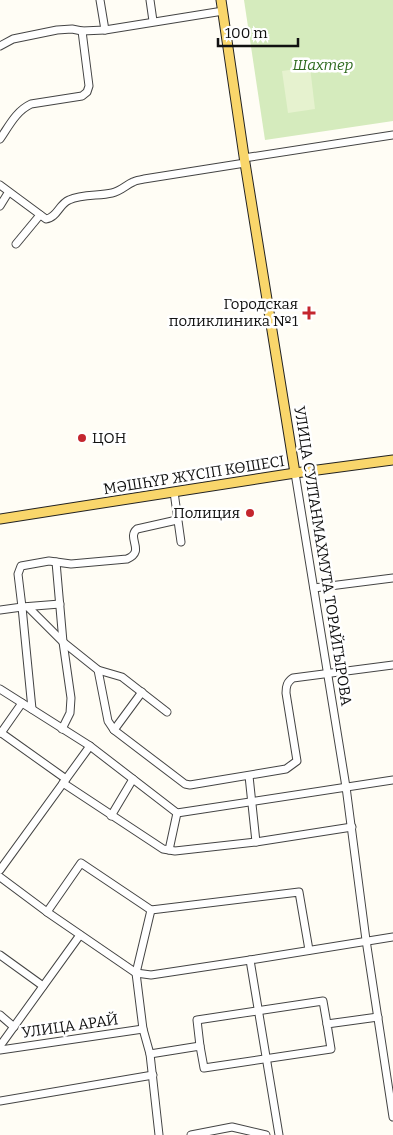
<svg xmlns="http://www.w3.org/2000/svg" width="393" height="1135" font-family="Bitter,serif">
	<rect width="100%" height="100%" fill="#fffdf5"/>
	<!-- green -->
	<path fill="#d5ebbd" d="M244 0H393V121L265 140Z"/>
	<!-- pitch -->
	<path fill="#e6f2cf" d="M310 67 315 109 288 113 282 71Z"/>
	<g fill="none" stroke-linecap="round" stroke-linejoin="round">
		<defs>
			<g id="minor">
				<path d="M100 0 105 30"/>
				<path d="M150 0 153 21"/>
				<path d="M0 46 13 39 57 30 72 29 82 31 105 30 223 11"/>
				<path d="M0 139C9 126 16 111 31 104L82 96 87 92 89 86 82 31"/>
				<path d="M244 158 393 135"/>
				<path d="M0 185 46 219C57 218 59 204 69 200 82 194 99 196 112 193 121 191 126 185 133 182 136 180 141 180 144 179L245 163"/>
				<path d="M0 206 8 193"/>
				<path d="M16 244 40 215"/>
				<path d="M295 473 346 787 366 940 393 1117"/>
				<path d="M174 492 181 542"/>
				<path d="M56 562 63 642 71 698 70 713 62 729"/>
				<path d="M314 588 393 578"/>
				<path d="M28 607 63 642 98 670 108 721 114 730 185 784 190 785 286 769 297 761 286 693C286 686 287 682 293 678L393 665"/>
				<path d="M0 610 22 607 18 574 21 566 49 561 71 564 127 559C146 551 126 538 137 529L177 520"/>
				<path d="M98 670 122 677 167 712"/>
				<path d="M0 689 90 746 177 813 393 780"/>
				<path d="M32 709 22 607 60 604"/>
				<path d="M114 730 142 692"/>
				<path d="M0 732 66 779"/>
				<path d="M1 733 22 703"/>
				<path d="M249 776 256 842"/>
				<path d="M63 783 163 849 175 851 256 842 352 827"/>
				<path d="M111 816 133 779"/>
				<path d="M169 850 177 813"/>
				<path d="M0 870 90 746"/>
				<path d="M0 877 47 912 136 973 151 975 250 960 393 937"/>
				<path d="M151 910 299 892 309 950"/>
				<path d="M47 912 81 863 151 910 136 973 143 1029 150 1054 159 1135"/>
				<path d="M0 955 43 986"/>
				<path d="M250 960 279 1135"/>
				<path d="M0 1015 14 1027"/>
				<path d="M0 1046 80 935"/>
				<path d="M200 1046 197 1020 323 1001 327 1024"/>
				<path d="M0 1050 143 1029"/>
				<path d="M150 1054 200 1046 204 1068 331 1049 327 1024 378 1017"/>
				<path d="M0 1101 153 1075"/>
				<path d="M191 1135 232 1127 266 1135"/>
			</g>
			<g id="major">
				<path d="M221 0 245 163 295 473"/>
				<path d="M0 519 295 473 393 460"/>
			</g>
		</defs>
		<!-- minor casing -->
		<use href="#minor" stroke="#444" stroke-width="9"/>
		<!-- major casing -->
		<use href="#major" stroke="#222" stroke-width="11"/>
		<!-- minor -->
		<use href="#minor" stroke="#fff" stroke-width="7"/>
		<!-- major -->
		<use href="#major" stroke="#f9d66b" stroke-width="9"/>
	</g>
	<!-- markers -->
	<g fill="#c4262e" stroke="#fff" stroke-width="2">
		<path d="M306.5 305.5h5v5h5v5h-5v5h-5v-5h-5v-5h5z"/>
		<circle cx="82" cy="438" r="5"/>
		<circle cx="250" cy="513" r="5"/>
	</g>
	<g text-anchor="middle" stroke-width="5" stroke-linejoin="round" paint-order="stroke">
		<!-- park labels -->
		<g font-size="15" font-style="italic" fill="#2f6b1f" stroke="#fff">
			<text x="323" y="70">Шахтер</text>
		</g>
		<!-- poi labels -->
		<g font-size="15" fill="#111" stroke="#fff" text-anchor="end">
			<text x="298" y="309">Городская<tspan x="298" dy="17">поликлиника №1</tspan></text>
			<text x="92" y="443" text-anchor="start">ЦОН</text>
			<text x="240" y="518">Полиция</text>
		</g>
		<!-- street labels -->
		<g font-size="15" fill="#111" stroke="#fff">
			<text transform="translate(194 475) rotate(-9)" y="5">МӘШҺҮР ЖҮСІП КӨШЕСІ</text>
			<text transform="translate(323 556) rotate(81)" y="5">УЛИЦА СУЛТАНМАХМУТА ТОРАЙГЫРОВА</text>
			<text transform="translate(70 1026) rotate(-8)" y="5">УЛИЦА АРАЙ</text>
		</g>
	</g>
	<!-- scale -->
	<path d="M218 38v8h80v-8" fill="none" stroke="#111111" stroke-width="2.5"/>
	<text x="225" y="38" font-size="15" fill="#111111" stroke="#ffffff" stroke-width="4" paint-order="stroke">100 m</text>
</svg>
